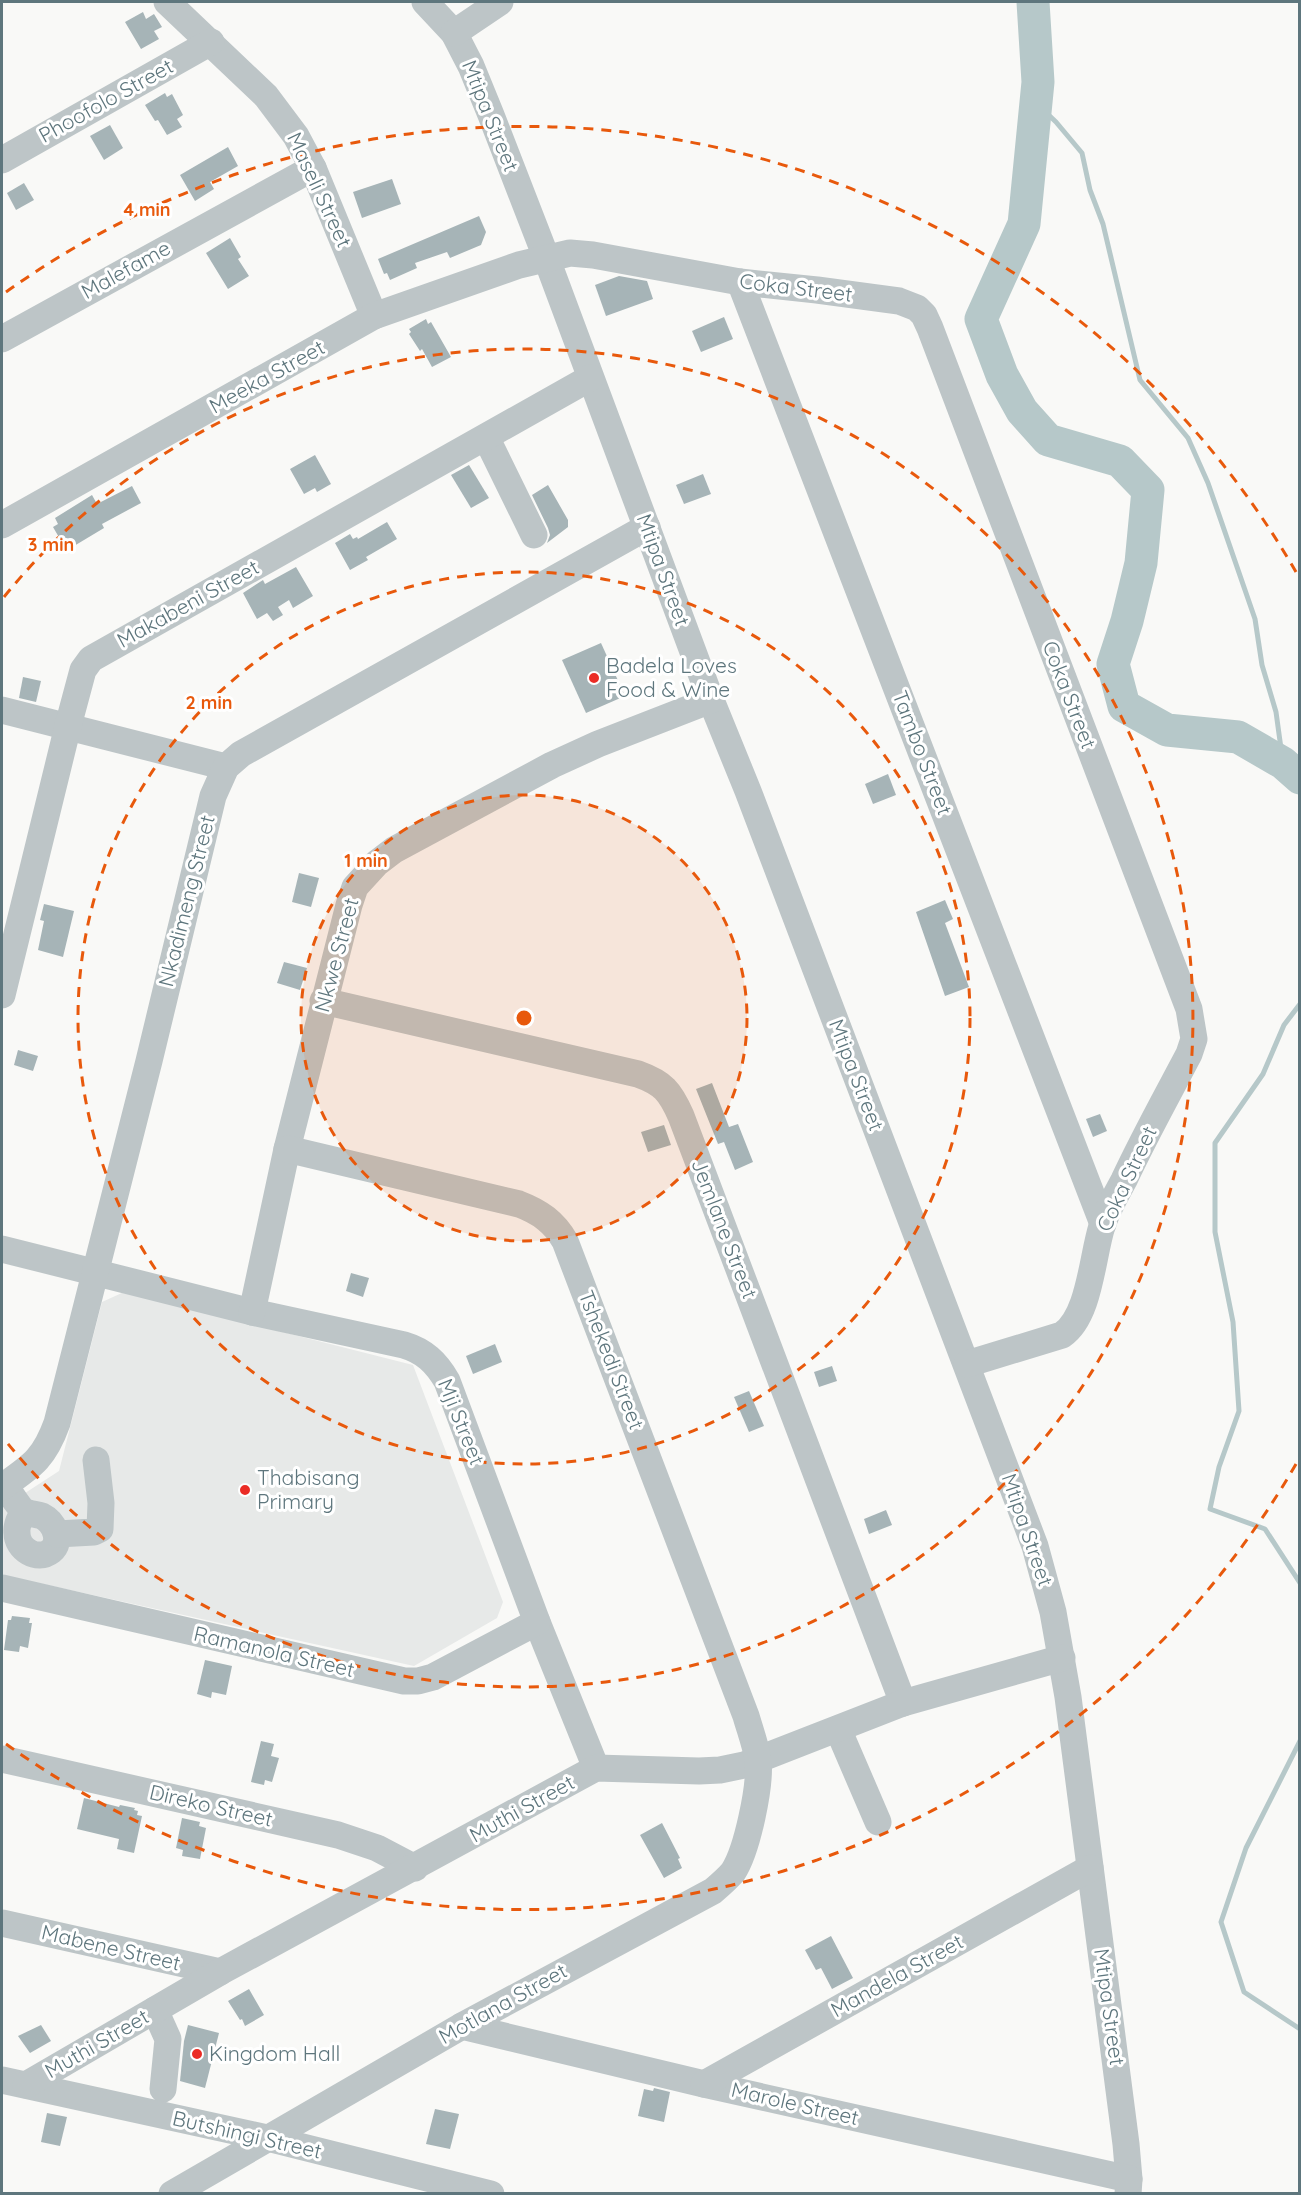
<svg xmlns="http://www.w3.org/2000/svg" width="1301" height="2195" font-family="Quicksand,sans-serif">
	<rect width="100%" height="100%" fill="#f9f9f7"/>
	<!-- built -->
	<path fill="#e7e9e8" d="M124 1292 413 1365 503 1602 497 1618 414 1666 2 1575V1508L59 1471 102 1302Z"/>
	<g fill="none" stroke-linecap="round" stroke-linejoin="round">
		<!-- stream -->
		<g stroke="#b6c8c9" stroke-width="5">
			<path d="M1036 103 1056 122 1082 153 1090 190 1103 224 1140 380 1188 438 1208 483 1255 619 1262 665 1276 712 1283 763"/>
			<path d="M1300 1004 1284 1025 1263 1074 1215 1143V1232L1233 1322 1239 1411 1219 1467 1210 1509 1265 1529 1300 1583"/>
			<path d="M1300 1741 1246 1848 1221 1922 1244 1992 1300 2029"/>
		</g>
		<!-- river -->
		<path stroke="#b6c8c9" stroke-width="33" d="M1033 2 1038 82 1024 224 981 319 1002 375 1022 411 1048 440 1120 461 1148 490 1141 563 1127 621 1113 664 1124 706 1167 730 1238 737 1283 763 1300 778"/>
	</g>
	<!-- building -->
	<g fill="#a6b4b7">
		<path d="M143 12 146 19 154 14 162 27 154 31 159 39 141 49 125 22Z"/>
		<path d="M165 93 167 97 172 94 183 115 177 119 182 127 167 135 158 120 155 121 145 105Z"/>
		<path d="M110 125 123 148 104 160 90 136Z"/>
		<path d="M228 147 238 166 210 182 214 189 195 201 180 175Z"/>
		<path d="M392 179 401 204 362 218 353 192Z"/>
		<path d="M24 183 34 200 16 210 7 193Z"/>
		<path d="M479 216 486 232 481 245 450 258 447 252 415 263 417 268 390 280 387 273 384 274 378 259Z"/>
		<path d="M230 238 241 257 238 259 249 276 228 289 206 253Z"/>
		<path d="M619 276 647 281 653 299 606 316 595 285Z"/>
		<path d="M724 317 733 339 701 352 692 331Z"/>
		<path d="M426 319 428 324 431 322 451 357 432 367 422 349 420 351 409 334 411 332 409 329Z"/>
		<path d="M315 455 331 484 317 492 315 488 304 494 290 469Z"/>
		<path d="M469 465 489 498 471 508 451 475Z"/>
		<path d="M703 474 711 494 684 504 676 485Z"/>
		<path d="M548 485 568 520V527L547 543 550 535 548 528 532 495Z"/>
		<path d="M132 486 141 503 102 524 104 528 74 546 71 541 64 546 53 527 58 524 55 518 92 495 97 504Z"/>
		<path d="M387 522 397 539 366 557 368 560 350 570 335 543 350 534 353 539 357 537 358 539Z"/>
		<path d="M296 567 313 596 293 608 289 600 278 607 283 615 273 621 267 613 257 619 243 593 263 580 265 584Z"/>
		<path d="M601 643 625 696 586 713 562 660Z"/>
		<path d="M23 677 41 681 36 702 19 698Z"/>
		<path d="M888 774 896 795 873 804 865 784Z"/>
		<path d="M299 873 319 878 311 907 292 902Z"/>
		<path d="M945 900 953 919 945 923 969 987 945 996 916 912Z"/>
		<path d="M44 904 74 911 63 957 38 950 44 921 40 920Z"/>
		<path d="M284 962 307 968 300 990 277 983Z"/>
		<path d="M18 1050 38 1056 33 1071 14 1065Z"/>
		<path d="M712 1083 729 1127 738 1124 753 1162 735 1170 724 1142 718 1144 696 1089Z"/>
		<path d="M1100 1114 1107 1131 1093 1137 1086 1119Z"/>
		<path d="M664 1125 671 1145 648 1152 641 1132Z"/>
		<path d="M351 1273 369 1278 363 1297 346 1291Z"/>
		<path d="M495 1344 502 1362 473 1374 466 1356Z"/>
		<path d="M832 1366 837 1381 819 1387 814 1372Z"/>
		<path d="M749 1391 764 1426 749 1432 734 1397Z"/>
		<path d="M886 1510 892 1525 869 1534 864 1519Z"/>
		<path d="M12 1616 30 1618 29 1623H32L28 1648 20 1646 19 1652 4 1650 8 1620H11Z"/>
		<path d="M205 1660 232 1666 226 1695 212 1692 211 1698 197 1694Z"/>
		<path d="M261 1741 274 1744 271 1756 279 1758 272 1782 265 1780 264 1785 251 1782Z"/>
		<path d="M84 1798 119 1807 120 1805 135 1808 134 1810 138 1811 137 1815 142 1816 134 1853 117 1849 119 1839 77 1829Z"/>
		<path d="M182 1818 200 1822 199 1826 206 1828 200 1859 182 1856 183 1850 176 1848Z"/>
		<path d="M662 1823 680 1858 678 1859 682 1868 664 1878 640 1835Z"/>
		<path d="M831 1936 853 1978 832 1989 821 1968 816 1970 805 1950Z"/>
		<path d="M249 1989 264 2015 245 2026 242 2019 240 2020 228 2001Z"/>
		<path d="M41 2025 51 2041 30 2053 18 2036Z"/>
		<path d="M188 2025 219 2033 205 2088 180 2081 184 2041Z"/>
		<path d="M654 2088 670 2092 664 2122 638 2116 644 2089 653 2091Z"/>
		<path d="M435 2109 459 2114 450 2149 426 2144Z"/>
		<path d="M47 2113 67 2117 60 2146 41 2142Z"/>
	</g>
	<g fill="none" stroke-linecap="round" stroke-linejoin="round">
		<!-- minor -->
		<g stroke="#bdc5c7" stroke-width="27">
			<path d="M167 2 266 96 296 136 313 168 374 316"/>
			<path d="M425 2 454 33 471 66 491 115 546 257 711 700 748 791 1035 1546 1053 1612 1068 1697 1126 2144 1129 2179 1128 2194"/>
			<path d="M454 33 500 2"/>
			<path d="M2 160 211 42"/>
			<path d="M740 282 1103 1224"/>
			<path d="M2 339 313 168"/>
			<path d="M486 437 534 535"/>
			<path d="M2 525 374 316 519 265 570 253 593 255 740 282 817 290 899 301 917 308 924 315 930 328 1189 1009 1194 1039 1189 1054C1167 1096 1144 1137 1124 1180 1116 1195 1107 1210 1102 1226 1092 1257 1090 1316 1062 1335L967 1364"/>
			<path d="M2 710 226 767"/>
			<path d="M2 995 68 726 83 670 91 659 590 378"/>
			<path d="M323 1001 638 1074C663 1083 670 1091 681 1116L903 1703"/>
			<path d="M2 1249 252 1312 404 1345C424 1351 436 1362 447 1381L537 1622 596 1768"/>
			<path d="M252 1312 287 1149 349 905 355 887 377 863 394 850 552 765 598 744 711 700"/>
			<path d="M4 1485C9 1491 19 1508 24 1511 28 1514 37 1514 42 1516 54 1522 63 1541 51 1551 37 1562 17 1549 17 1533 16 1525 20 1518 24 1511"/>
			<path d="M2 1487C32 1466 44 1459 57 1423L149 1061 213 796 226 767 241 754 647 527"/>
			<path d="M57 1534 94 1532 100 1529 101 1503 96 1460"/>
			<path d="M2 1588 404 1681H418L433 1677 537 1622"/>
			<path d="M838 1729 878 1822"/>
			<path d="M2 1759 338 1835 377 1848 415 1868"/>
			<path d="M2 1923 220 1972"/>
			<path d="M155 2010 168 2039 163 2089"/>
			<path d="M462 2026 704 2084 1129 2179"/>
			<path d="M2 2080 267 2138 491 2194"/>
			<path d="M704 2084 1090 1868"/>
			<path d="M26 2085 220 1972 596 1768 699 1771 720 1770 744 1765 903 1703 1062 1658"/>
			<path d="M172 2194 462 2026 713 1891C720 1885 727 1879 733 1872 747 1851 761 1785 758 1760 756 1746 750 1730 746 1716L565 1241C554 1222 540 1212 519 1204L287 1149"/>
		</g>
	</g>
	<!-- distance rings -->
	<circle cx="524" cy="1018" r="223" fill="#e8590c" fill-opacity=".12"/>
	<g fill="none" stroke="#e8590c" stroke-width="3" stroke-dasharray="10 8">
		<circle cx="524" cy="1018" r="223"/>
		<circle cx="524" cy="1018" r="446"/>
		<path d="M4 597A669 669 0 1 1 4 1439"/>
		<path d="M1296 1464A892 892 0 0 1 6 1744M6 292A892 892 0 0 1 1296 572"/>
	</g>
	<!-- markers -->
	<g fill="#eb2c25" stroke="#fff" stroke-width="2">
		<circle cx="594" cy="678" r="6"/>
		<circle cx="245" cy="1490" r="6"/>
		<circle cx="197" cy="2054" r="6"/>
	</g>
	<g text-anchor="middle" stroke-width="6" stroke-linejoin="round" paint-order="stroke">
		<!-- street labels -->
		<g font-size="21" fill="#5e767d" stroke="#fff">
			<text transform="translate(106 101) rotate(-29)" y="7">Phoofolo Street</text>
			<text transform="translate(490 116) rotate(68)" y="7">Mtipa Street</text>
			<text transform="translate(319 190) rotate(65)" y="7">Maseli Street</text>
			<text transform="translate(126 270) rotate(-29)" y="7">Malefame</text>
			<text transform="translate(796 288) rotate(7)" y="7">Coka Street</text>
			<text transform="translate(267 377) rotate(-29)" y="7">Meeka Street</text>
			<text transform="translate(663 570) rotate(70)" y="7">Mtipa Street</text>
			<text transform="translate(188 604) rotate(-29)" y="7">Makabeni Street</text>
			<text transform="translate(1069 695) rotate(69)" y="7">Coka Street</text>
			<text transform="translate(922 753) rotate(69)" y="7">Tambo Street</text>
			<text transform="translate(187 901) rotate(-76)" y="7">Nkadimeng Street</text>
			<text transform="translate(337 955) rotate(-75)" y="7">Nkwe Street</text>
			<text transform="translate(856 1075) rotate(69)" y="7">Mtipa Street</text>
			<text transform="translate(1127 1179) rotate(-65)" y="7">Coka Street</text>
			<text transform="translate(724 1229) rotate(69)" y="7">Jemlane Street</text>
			<text transform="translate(611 1360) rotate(69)" y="7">Tshekedi Street</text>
			<text transform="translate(461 1422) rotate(68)" y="7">Mji Street</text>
			<text transform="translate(1027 1530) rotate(71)" y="7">Mtipa Street</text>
			<text transform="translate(274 1652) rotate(13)" y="7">Ramanola Street</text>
			<text transform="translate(211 1806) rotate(13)" y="7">Direko Street</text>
			<text transform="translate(522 1809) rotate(-29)" y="7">Muthi Street</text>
			<text transform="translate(111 1948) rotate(13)" y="7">Mabene Street</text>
			<text transform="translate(897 1976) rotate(-29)" y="7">Mandela Street</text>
			<text transform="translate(503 2004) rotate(-29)" y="7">Motlana Street</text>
			<text transform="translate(1109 2007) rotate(82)" y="7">Mtipa Street</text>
			<text transform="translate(97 2044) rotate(-30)" y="7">Muthi Street</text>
			<text transform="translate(795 2104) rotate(13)" y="7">Marole Street</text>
			<text transform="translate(247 2135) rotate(13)" y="7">Butshingi Street</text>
		</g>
		<!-- poi labels -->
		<g font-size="21" fill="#5e767d" stroke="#fff" text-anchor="start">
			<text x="606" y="673">Badela Loves<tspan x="606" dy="24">Food &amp; Wine</tspan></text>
			<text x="257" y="1485">Thabisang<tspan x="257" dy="24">Primary</tspan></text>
			<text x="209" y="2061">Kingdom Hall</text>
		</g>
	</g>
	<circle cx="524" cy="1018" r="9" fill="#e8590c" stroke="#fff" stroke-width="3"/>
	<g font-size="18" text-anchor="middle" font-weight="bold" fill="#e8590c" stroke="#fff" stroke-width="6" stroke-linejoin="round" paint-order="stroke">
		<text x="147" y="216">4 min</text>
		<text x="51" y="551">3 min</text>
		<text x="209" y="709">2 min</text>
		<text x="366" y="867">1 min</text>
	</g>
	<!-- border -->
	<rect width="1301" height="2195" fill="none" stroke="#5e767d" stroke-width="6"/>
</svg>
